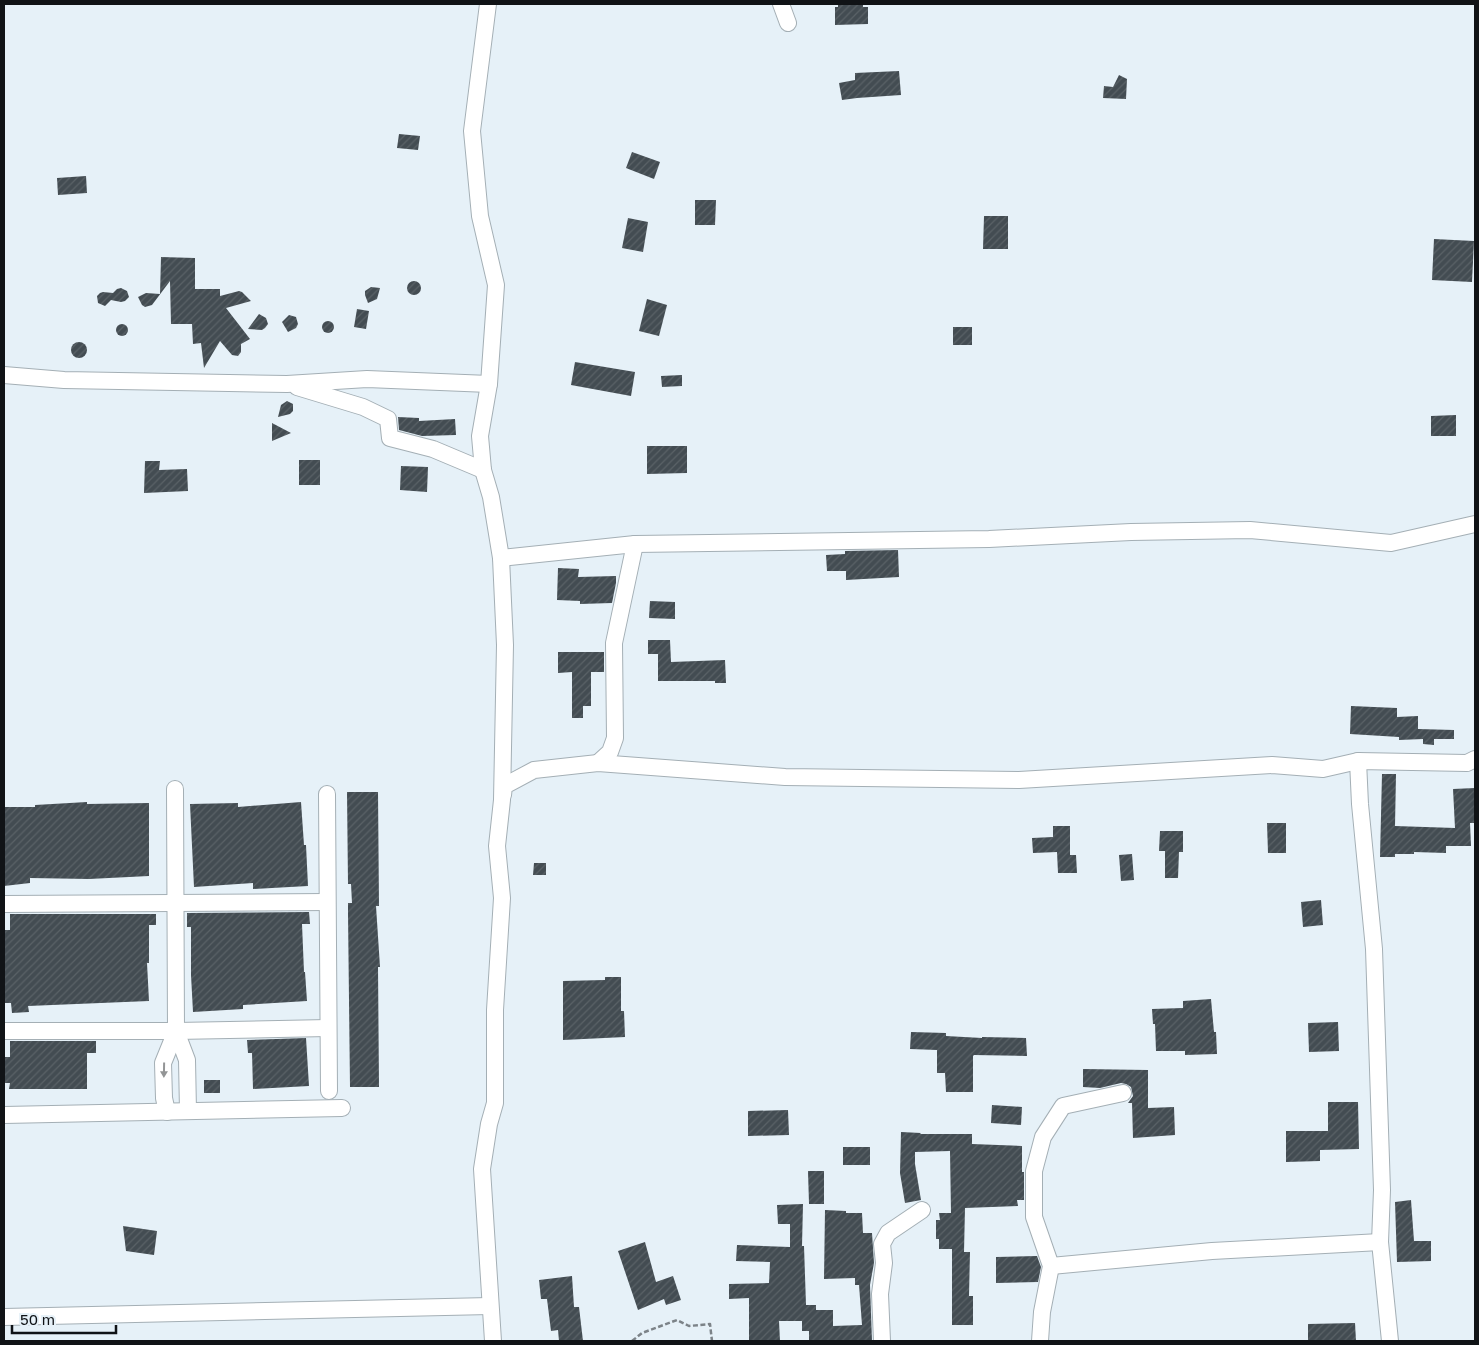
<svg xmlns="http://www.w3.org/2000/svg" width="1479" height="1345" font-family="'Golos Text',sans-serif">
	<defs>
		<pattern id="building-hatch" width="6" height="6" patternUnits="userSpaceOnUse" patternTransform="scale(1.25)"><rect width="6" height="6" fill="#434c52"/><path d="M-1 1l2-2M0 6l6-6M5 7l2-2" fill="none" stroke="#5a6267"/></pattern>
	</defs>
	<rect width="100%" height="100%" fill="#e6f1f8"/>
	<!-- building -->
	<g fill="url(#building-hatch)">
		<path d="M838 4H863V7H868V24L835 25V7H838Z"/>
		<path d="M899 71 901 95 857 98 842 100 839 83 855 80V73Z"/>
		<path d="M1119 75 1127 79 1126 99 1103 98 1104 86 1113 87Z"/>
		<path d="M399 134 420 136 418 150 397 148Z"/>
		<path d="M632 152 660 162 654 179 626 168Z"/>
		<path d="M86 176 87 193 58 195 57 178Z"/>
		<path d="M695 200H716L715 225H695Z"/>
		<path d="M984 216H1008V249H983Z"/>
		<path d="M628 218 648 222 643 252 622 248Z"/>
		<path d="M1434 239 1474 241 1472 282 1432 280Z"/>
		<path d="M161 257 195 258V289H220V296L239 291 242 292 251 301 226 308 250 339 241 344V352L238 356 232 355 220 341 204 368 201 343 193 344 192 324H171L170 281 152 305 145 307 142 305 138 297 146 293 160 294Z"/>
		<circle cx="414" cy="288" r="7"/>
		<path d="M371 287 380 288 377 299 368 303 365 295V291Z"/>
		<path d="M121 288 127 291 129 297 125 301 121 302 111 300 105 306 98 303 97 296 100 293 103 292 113 293 117 289Z"/>
		<path d="M647 299 667 305 659 336 639 331Z"/>
		<path d="M357 309 369 311 366 329 354 327Z"/>
		<path d="M259 314 266 318 268 324 265 328 262 330 248 329Z"/>
		<path d="M289 315 296 317 298 324 296 328 288 332 282 322Z"/>
		<circle cx="328" cy="327" r="6"/>
		<circle cx="122" cy="330" r="6"/>
		<rect x="953" y="327" width="19" height="18"/>
		<circle cx="79" cy="350" r="8"/>
		<path d="M575 362 635 372 631 396 571 385Z"/>
		<path d="M682 375V386L662 387 661 376Z"/>
		<path d="M287 401 293 404V411L290 414 278 417 281 405Z"/>
		<path d="M1456 415V436H1431V416Z"/>
		<path d="M398 417 419 418V421L455 419 456 435 422 436 399 430Z"/>
		<path d="M272 423 291 433 272 441Z"/>
		<path d="M647 446H687V473L647 474Z"/>
		<rect x="299" y="460" width="21" height="25"/>
		<path d="M145 461H160L159 470 187 469 188 491 144 493Z"/>
		<path d="M401 466 428 467 427 492 400 490Z"/>
		<path d="M898 550 899 577 846 580V571H827L826 555 845 554V551Z"/>
		<path d="M558 568 579 569 578 577 616 576V583L612 603 580 604V601L557 600Z"/>
		<path d="M650 601 675 602V619L649 618Z"/>
		<path d="M648 640H670L671 662 725 660 726 683H715V681H658V654H648Z"/>
		<path d="M558 652H604V672H591V706H583V718H572V672L558 673Z"/>
		<path d="M1351 706 1397 708V717L1418 716V729L1454 730V739H1434V745L1423 744V739L1399 740V737L1350 734Z"/>
		<path d="M1382 774H1396L1395 826 1455 828 1453 789 1475 788V823H1470L1471 846H1446V853L1414 852V854H1395V857H1380Z"/>
		<path d="M347 792H378L379 906H376L380 967H378L379 1087H350L348 913V903H352L351 884H348Z"/>
		<path d="M87 802V804L149 803V876L89 879 30 878V883L4 886V807H35V805Z"/>
		<path d="M301 802 304 845H306L308 886 253 889V883L194 887 190 804 238 803V807Z"/>
		<path d="M1267 823H1286V853H1268Z"/>
		<path d="M1053 826H1070V855H1076L1077 873H1058L1057 852 1033 853 1032 838 1053 837Z"/>
		<path d="M1160 831H1183V852H1179L1178 878H1165V851H1159Z"/>
		<path d="M1132 854 1134 880 1121 881 1119 855Z"/>
		<path d="M534 863H546V875H533Z"/>
		<path d="M1321 900 1323 925 1303 927 1301 902Z"/>
		<path d="M309 912 310 924H302L304 972H305L307 1001 243 1005V1009L193 1012 191 975V927H187V913Z"/>
		<path d="M10 914H156V925H149V963H147L149 1001 28 1006 29 1012 12 1013 11 1003H4V930H10Z"/>
		<path d="M605 977H621V1011H624L625 1037 563 1040V981L605 980Z"/>
		<path d="M1211 999 1214 1032H1216L1217 1054 1185 1055V1051H1156L1155 1024H1153L1152 1009 1183 1008V1001Z"/>
		<path d="M1338 1022 1339 1051 1309 1052 1308 1023Z"/>
		<path d="M911 1032 946 1033V1036L982 1038V1037L1026 1038 1027 1056 974 1055 973 1056V1092H946L945 1073H937V1050L910 1049Z"/>
		<path d="M306 1038 309 1086 253 1089 252 1053H248L247 1040Z"/>
		<path d="M10 1041H96V1053H87V1089H9L10 1083H4V1057H10Z"/>
		<path d="M1083 1069 1148 1070V1108L1174 1107 1175 1135 1133 1138 1132 1103H1128L1133 1096 1131 1087 1126 1084 1121 1083 1100 1088 1083 1087Z"/>
		<rect x="204" y="1080" width="16" height="13"/>
		<path d="M1328 1102H1358L1359 1149 1320 1150V1161L1286 1162V1131H1328Z"/>
		<path d="M992 1105 1022 1107 1021 1125 991 1123Z"/>
		<path d="M788 1110 789 1135 748 1136V1111Z"/>
		<path d="M901 1132 921 1133 920 1134H972V1144L1022 1146V1172H1024V1200H1017L1018 1206 965 1208 964 1252H970L969 1296H973V1325H952V1249H939V1239H936V1220H940L939 1213H951L950 1151 915 1152V1164L921 1200 905 1203 900 1173Z"/>
		<rect x="843" y="1147" width="27" height="18"/>
		<path d="M808 1171H824V1204H809Z"/>
		<path d="M1411 1200 1414 1241H1431V1261L1397 1262 1395 1202Z"/>
		<path d="M803 1204 802 1246H804L806 1305H816V1310H833V1326L862 1325 859 1285H855V1278L824 1279 825 1210 846 1211V1213H862L863 1233H872L874 1263 870 1285 872 1341H809V1331H802V1321H779L780 1341H749V1298L729 1299V1284L769 1283 770 1262 736 1261 737 1245 790 1247V1224H778L777 1205Z"/>
		<path d="M123 1226 157 1231 154 1255 126 1251Z"/>
		<path d="M645 1242 656 1282 673 1276 681 1300 666 1305 664 1299 638 1310 618 1251Z"/>
		<path d="M1037 1256 1041 1267 1038 1282 996 1283V1257Z"/>
		<path d="M572 1276 574 1307H579L583 1341H559L558 1330 551 1331 547 1299H541L539 1280Z"/>
		<path d="M1355 1323 1356 1341H1308V1324Z"/>
	</g>
	<g fill="none" stroke-linecap="round" stroke-linejoin="round">
		<defs>
			<g id="street">
				<path d="M488 4 472 131 480 216 496 285 489 384 480 436 483 470 491 497 501 558 505 645 502 800 497 846 502 898 495 1010V1103L489 1124 482 1169 493 1341"/>
				<path d="M781 4 788 23"/>
				<path d="M4 375 64 380 287 384 367 379 489 384"/>
				<path d="M297 387 363 407 388 419 390 438 433 449 483 470"/>
				<path d="M501 558 635 544 989 539 1131 532 1250 530 1391 543 1475 524"/>
				<path d="M598 763 610 752 615 738 614 643 635 544"/>
				<path d="M175 789 176 1031 187 1060 188 1111"/>
				<path d="M327 794 329 1091"/>
				<path d="M503 795 504 786 534 770 598 763 785 777 1019 780 1272 765 1323 769 1358 761"/>
				<path d="M4 904 327 902"/>
				<path d="M4 1031H176L328 1028"/>
				<path d="M167 1112 164 1098 163 1063 176 1031"/>
				<path d="M4 1115 342 1108"/>
				<path d="M1051 1266 1212 1251 1380 1242"/>
				<path d="M4 1317 490 1306"/>
				<path d="M882 1341 880 1294 884 1263 882 1244 888 1233 922 1210"/>
				<path d="M1040 1341 1042 1312 1051 1266 1034 1217V1171L1043 1137 1063 1106 1123 1093"/>
				<path d="M1390 1341 1380 1242 1382 1190 1374 949 1360 804 1358 761 1467 763 1475 759"/>
			</g>
		</defs>
		<!-- street casing -->
		<use href="#street" stroke="#a4afb5" stroke-width="18"/>
		<!-- path -->
		<path stroke="#7c8388" stroke-width="2.5" stroke-dasharray="5 2.5" stroke-linecap="butt" d="M632 1341 642 1333 677 1320 689 1326 710 1324 712 1341"/>
		<!-- street -->
		<use href="#street" stroke="#fff" stroke-width="16"/>
	</g>
	<!-- one-way arrows -->
	<defs><path id="oneway-solid" d="M-6-.8H1V-3.2L6.5 0L1 3.2V.8H-6Z" transform="scale(1.25)"/></defs>
	<use fill="#939596" href="#oneway-solid" transform="translate(164 1070) rotate(91)"/>
	<!-- border -->
	<rect width="1479" height="1345" fill="none" stroke="#101316" stroke-width="10"/>
	<!-- scale -->
	<path d="M12 1325v8h104v-8" fill="none" stroke="#101316" stroke-width="2.5"/>
	<text x="20" y="1325" font-size="15" fill="#101316" stroke="#e6f1f8" stroke-width="4" paint-order="stroke">50 m</text>
</svg>
